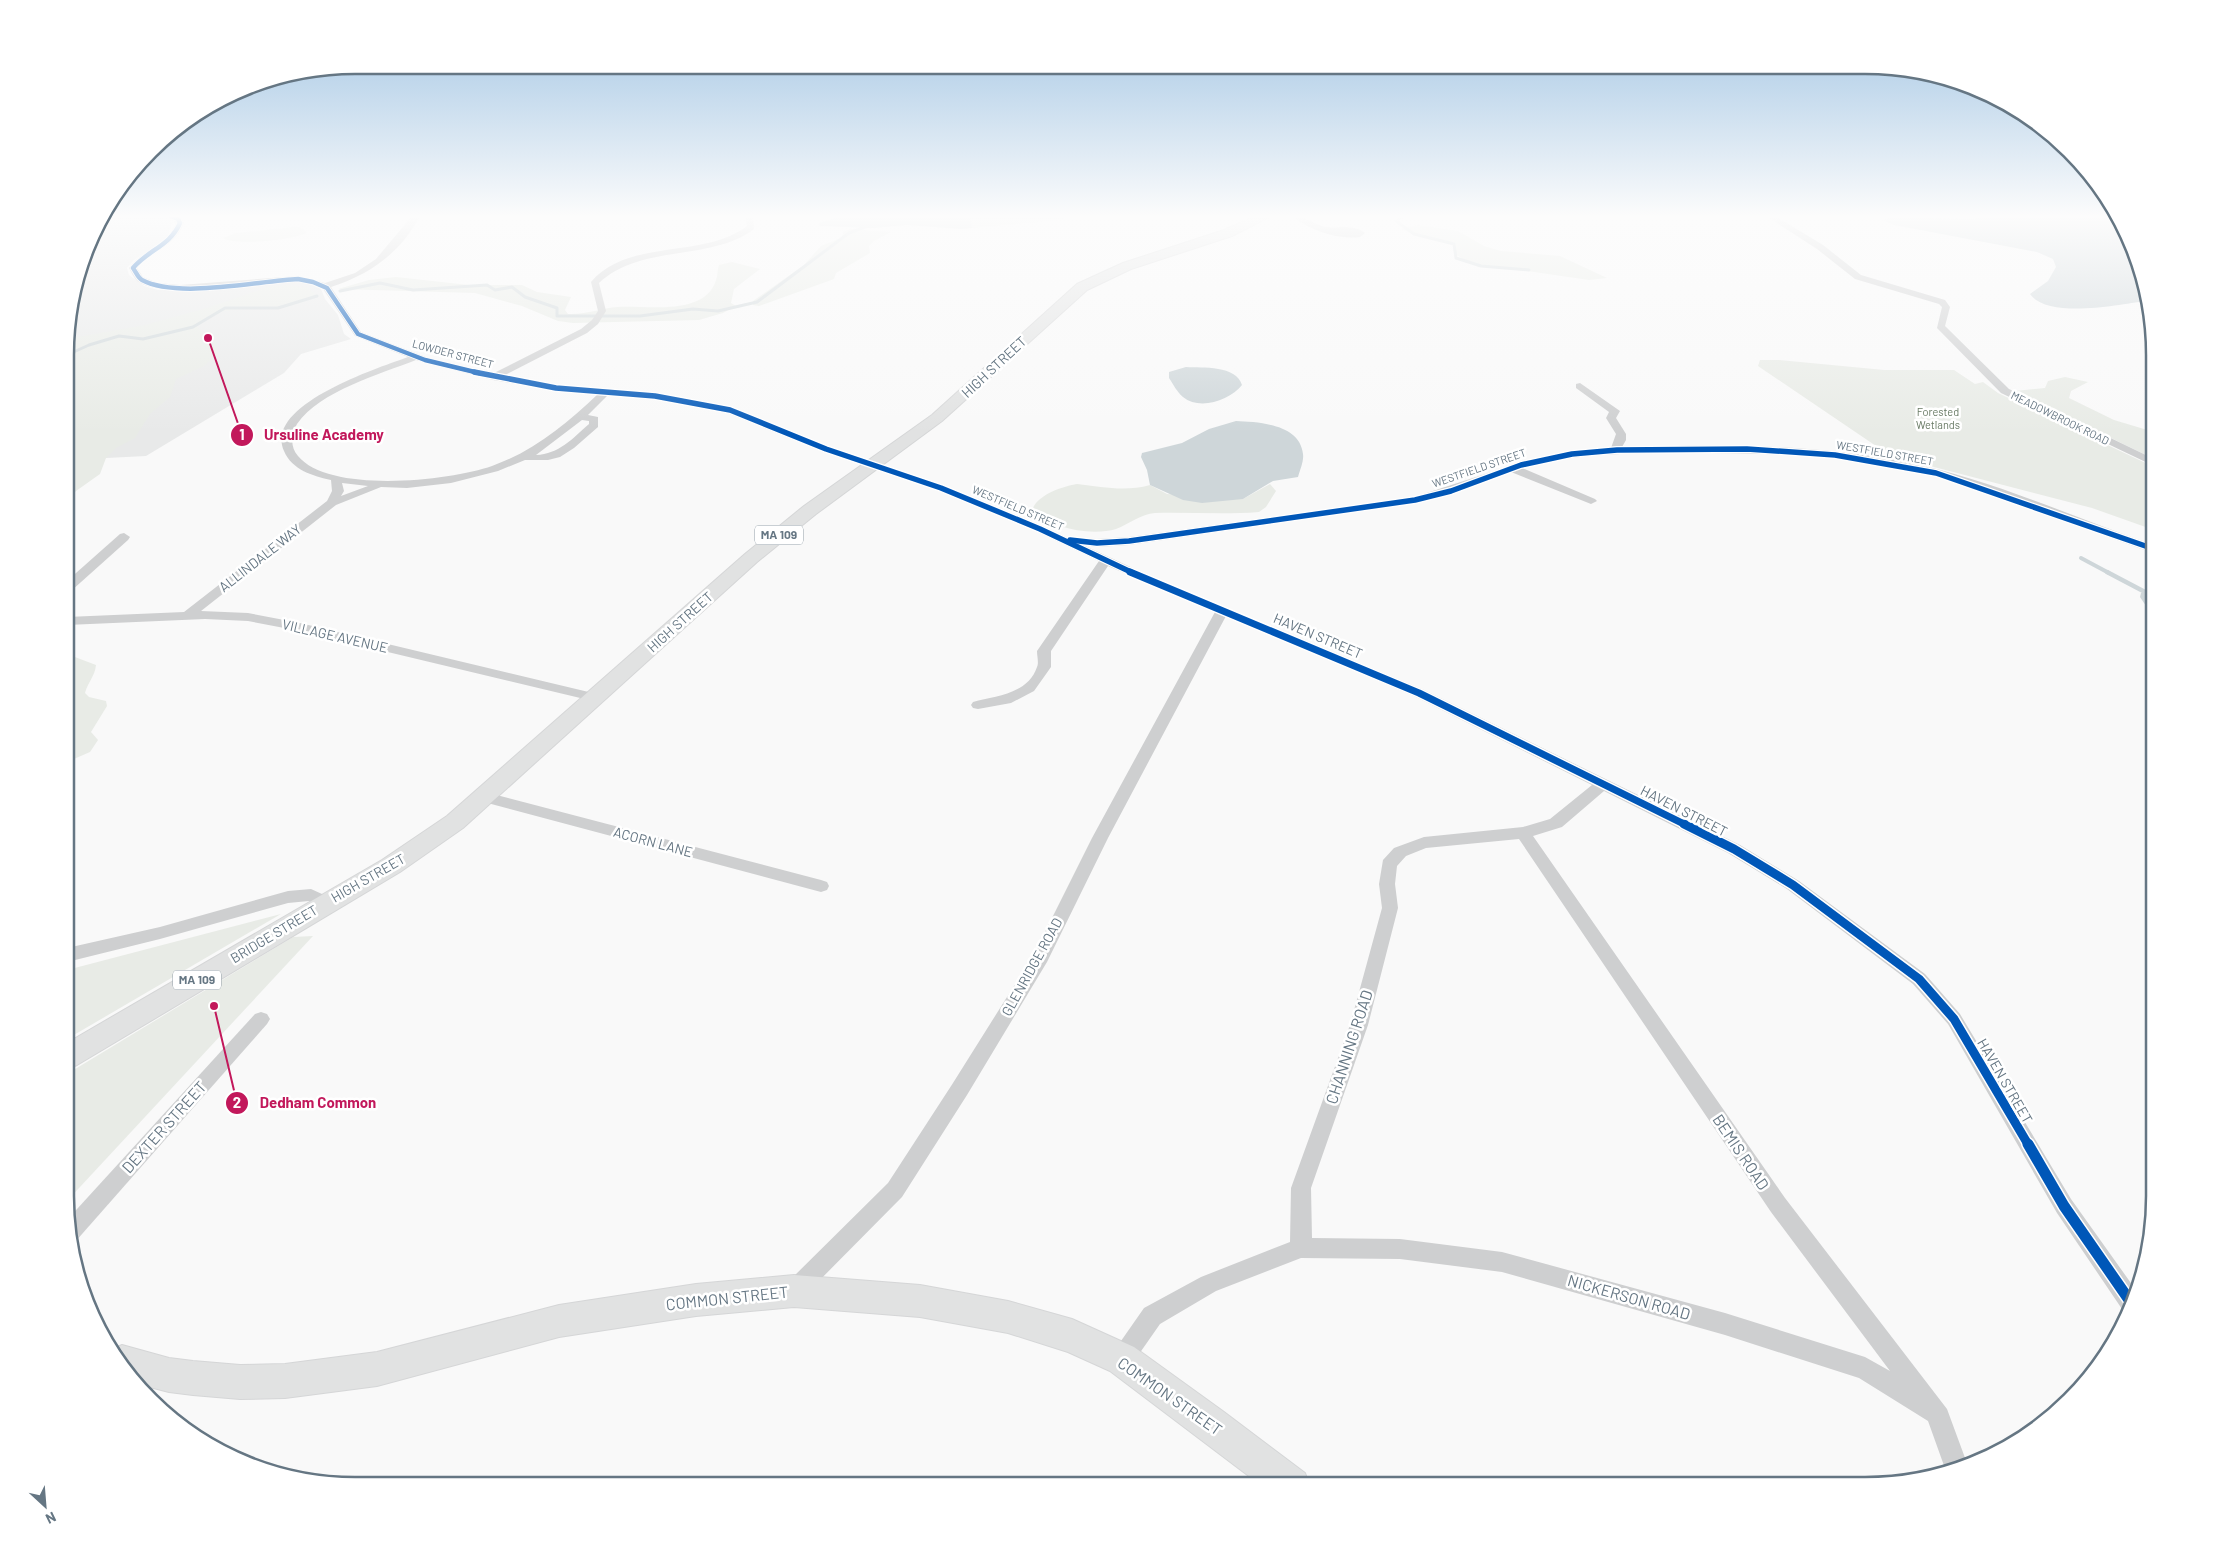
<svg xmlns="http://www.w3.org/2000/svg" width="2220" height="1551" font-family="Barlow,sans-serif">
	<rect width="100%" height="100%" fill="#f9f9f9"/>
	<!-- built -->
	<path fill="#e8e9e9" d="M103 216H161L173 221 167 238 134 260 127 268 129 275 144 286 158 290H181L296 281 307 283 321 289 325 299 338 315 344 334 351 339 301 354 284 373 146 456 67 460V317L95 226Z"/>
	<!-- green -->
	<g fill="#e8ebe6">
		<path d="M970 216H1070L1060 220 972 228Z"/>
		<path d="M1418 225 1458 231 1484 246 1501 251 1560 256 1607 278 1589 280 1506 268 1482 267 1467 262 1454 253 1453 244 1426 238 1401 229Z"/>
		<path d="M294 227H300L307 233C292 240 236 246 223 238L236 233Z"/>
		<path d="M851 229 891 232 874 241 869 246 870 253 836 273 834 279 759 306 753 305V301L804 265 821 246 841 238 844 231Z"/>
		<path d="M732 262 760 269 734 289 731 303 736 306 723 313 699 320 573 323 558 321 522 306 475 293 338 289 369 280 396 277 469 285H522L537 292 571 297 565 310 568 314C586 315 601 308 618 307 645 305 705 317 716 280 718 275 717 270 719 265Z"/>
		<path d="M286 285 308 288 315 294 314 298C304 302 292 306 281 308 255 312 214 302 197 327L216 343 218 354 204 366 176 379 170 397 150 414 135 438 116 448 106 458 100 474 76 491 67 502V339L145 325 207 308 268 287Z"/>
		<path d="M1760 360H1779L1884 370H1954L1975 384 1983 382 1998 393 2154 467V530L2092 508 1934 467 1879 448 1758 366Z"/>
		<path d="M2065 377 2088 382 2071 391 2069 398 2114 420 2154 432V459L2015 391 2045 388 2048 381Z"/>
		<path d="M1077 484C1103 487 1125 492 1150 485L1167 494 1243 499 1270 484 1276 491 1266 507 1259 512C1224 515 1189 512 1155 513 1141 514 1129 524 1116 529 1092 536 1048 529 1033 508 1039 494 1064 486 1077 484Z"/>
		<path d="M67 654 96 665C95 676 88 682 85 693L89 697 106 701 107 706 91 732 98 740 90 752 67 762Z"/>
		<path d="M281 914 67 1039V970Z"/>
		<path d="M313 936 67 1201V1074L293 937Z"/>
	</g>
	<!-- water -->
	<g fill="#ced6d9">
		<path d="M835 216H970L972 228 961 229 907 225 873 228 820 226 819 223 835 218Z"/>
		<path d="M1988 216H2118L2125 226 2145 301C2118 305 2048 319 2030 294L2048 281 2056 267 2053 259 2037 252 1894 225 1883 220 1890 218 1974 219Z"/>
		<path d="M1186 367C1203 368 1236 365 1242 385 1230 400 1200 411 1183 397 1177 392 1173 384 1169 378V372Z"/>
		<path d="M1236 421C1259 422 1300 424 1303 454 1304 461 1300 470 1298 477L1273 481 1243 499 1202 503 1183 500 1150 485 1147 470 1141 457 1142 453 1182 443 1209 429Z"/>
		<path d="M2150 591 2154 592V618L2140 597 2141 593Z"/>
	</g>
	<g fill="none" stroke-linecap="round" stroke-linejoin="round">
		<!-- stream-far2 -->
		<g stroke="#ced6d9" stroke-width="3">
			<path d="M957 216H972"/>
			<path d="M1404 216 1396 221 1414 234 1454 244 1456 258 1481 266 1529 270"/>
			<path d="M340 291 380 283 413 290 487 285 495 290 512 287 525 297 557 308V316H640L693 309 718 311 757 302 849 233 870 225"/>
			<path d="M67 355 89 345 119 336 143 339 193 327 225 308H278L317 296"/>
		</g>
		<!-- stream-far1 -->
		<path stroke="#ced6d9" stroke-width="4" d="M2081 558 2109 573"/>
		<!-- stream -->
		<path stroke="#ced6d9" stroke-width="4.5" d="M2107 572 2145 592"/>
		<defs>
			<g id="primary">
				<path d="M1256 216H1271L1232 236 1131 269 1087 290 942 421 816 514 757 562 463 828 400 872 77 1065 67 1069V1043L382 860 447 816 745 554 804 506 932 415 1077 284 1123 263 1224 230Z"/>
				<path d="M794 1275 920 1285 1008 1301 1072 1319 1134 1347 1224 1412 1305 1473 1310 1486H1262L1110 1371 1068 1352 1008 1333 920 1317 794 1307 696 1316 559 1337 377 1386 285 1398 240 1399 193 1395 169 1392 142 1385 111 1350 122 1345 169 1358 193 1361 240 1365 285 1364 377 1352 559 1305 696 1284Z"/>
			</g>
		</defs>
		<!-- primary casing -->
		<use href="#primary" stroke="#d5d6d7" stroke-width="2"/>
		<!-- street -->
		<g fill="#cecfd0" fill-rule="evenodd">
			<path d="M167 216 181 217 184 223C173 249 153 249 137 268L143 277 158 283 180 285 298 276 325 283 355 273 376 259 412 216H420C400 253 371 274 331 287L361 332 428 358 492 374 581 329 592 320 598 311 591 282C628 238 705 259 747 226L745 216H753L754 229C711 262 642 243 599 283L606 311 598 324 587 333 503 376 556 385 655 393 734 408 830 447 945 486 1068 538 1097 539 1129 537 1414 497 1529 460 1567 452 1611 448 1616 434 1606 418 1609 412 1576 388V384L1580 383 1620 411 1616 418 1626 434V440L1622 447C1716 445 1814 443 1906 462 1991 479 2072 517 2154 545V553L2150 552C2069 524 1990 486 1906 469 1834 454 1760 453 1687 453 1631 453 1576 453 1522 468L1595 499 1597 501 1591 504 1511 472 1415 503 1129 545 1097 547 1083 545 1154 578 1424 690 1740 845 1799 881 1925 974 1960 1014 2071 1199 2138 1293 2127 1313 2124 1312 2057 1213 1948 1024 1913 984 1787 889 1728 853 1604 791 1562 827 1533 836 1785 1198 1947 1409 1968 1466 1947 1474 1928 1421 1859 1378 1725 1335 1502 1272 1400 1259 1301 1258 1216 1291 1160 1324 1130 1367 1122 1370 1114 1367 1111 1359 1114 1351 1144 1308 1201 1277 1290 1242 1291 1188 1350 1025 1382 908 1379 884 1383 860 1394 848 1424 837 1523 827 1550 819 1592 785 1414 696 1226 616 1108 838 1047 962 967 1095 902 1197 804 1296 796 1300 788 1296 785 1289 788 1282 888 1183 953 1083 1034 954 1092 838 1215 612 1108 566 1051 651V667L1034 691 1011 703 978 709 973 708 971 705 973 702C996 696 1028 694 1037 667 1039 663 1037 656 1037 651L1099 561 1036 531 937 490 822 451 727 413 655 399 608 395 588 415 598 417V427L574 448 560 457 548 460H525L498 471 451 483 407 488 381 487 336 505 201 611 248 613 300 623 597 694 602 695 604 698 602 701 597 702 300 631 248 621 205 619 67 625V617L184 612 327 501 332 491 331 480C313 476 292 470 284 451 263 405 378 368 408 357L355 336 323 289 310 284 298 282C263 283 164 301 137 281 134 278 131 272 129 268 143 249 167 245 176 223ZM416 360 493 380 556 391 598 394C565 425 534 451 492 466 450 481 329 494 298 456 290 447 291 434 297 424 320 391 380 374 416 360ZM582 420 589 421V424C572 439 559 454 536 455ZM342 483 368 486 341 496 344 491ZM1519 839 1771 1212 1890 1371 1865 1357 1725 1313 1502 1252 1400 1239 1312 1238 1311 1188 1368 1025 1398 908 1395 884 1397 866 1406 856 1426 848Z"/>
			<path d="M1292 216C1305 215 1314 225 1326 227 1340 229 1353 224 1365 233L1360 237C1338 240 1309 230 1292 216Z"/>
			<path d="M1766 216H1775L1823 245 1861 275 1945 300 1950 307 1945 326 2009 389 2154 459V466L2001 393 1937 328 1942 307 1939 304 1855 279 1817 249Z"/>
			<path d="M124 533 130 537 128 540 71 591 67 592V581L120 534Z"/>
			<path d="M485 792 821 880 827 882 829 886 827 890 821 892 480 801 477 797 480 793Z"/>
			<path d="M311 889 333 899 335 903 333 907 327 909 309 901 288 903 160 939 67 962V948L160 927 288 891Z"/>
			<path d="M261 1012 267 1014 270 1019 267 1024 75 1242 71 1244 67 1234V1220L255 1014Z"/>
		</g>
		<!-- primary -->
		<use href="#primary" fill="#e1e2e2" fill-rule="evenodd"/>
		<defs>
			<path id="cycleway-far4" d="M171 216 178 219 180 223C170 246 148 250 133 268 136 272 138 278 142 280 178 299 257 281 298 279L313 282 327 288 358 334 425 360 479 373"/>
			<g id="cycleway-far3">
				<path d="M474 372 556 388 655 396 730 410 826 449 941 488 1040 529 1133 573"/>
				<path d="M1070 540 1097 543 1129 541 1415 500 1451 491 1521 465 1572 454 1617 450 1747 449 1835 455 1936 473 2154 549"/>
			</g>
			<path id="cycleway-far2" d="M1130 572 1419 693 1686 825"/>
			<path id="cycleway-far1" d="M1684 824 1734 849 1793 885 1919 979 1954 1019 2029 1146"/>
			<path id="cycleway" d="M2028 1144 2064 1206 2132 1304"/>
		</defs>
		<!-- cycleway-far4 casing -->
		<use href="#cycleway-far4" stroke="#fff" stroke-width="6"/>
		<!-- cycleway-far3 casing -->
		<use href="#cycleway-far3" stroke="#fff" stroke-width="8"/>
		<!-- cycleway-far2 casing -->
		<use href="#cycleway-far2" stroke="#fff" stroke-width="10"/>
		<!-- cycleway-far1 casing -->
		<use href="#cycleway-far1" stroke="#fff" stroke-width="12"/>
		<!-- cycleway casing -->
		<use href="#cycleway" stroke="#fff" stroke-width="14"/>
		<!-- cycleway-far4 -->
		<use href="#cycleway-far4" stroke="#0057b8" stroke-width="4.5"/>
		<!-- cycleway-far3 -->
		<use href="#cycleway-far3" stroke="#0057b8" stroke-width="5.5"/>
		<!-- cycleway-far2 -->
		<use href="#cycleway-far2" stroke="#0057b8" stroke-width="7"/>
		<!-- cycleway-far1 -->
		<use href="#cycleway-far1" stroke="#0057b8" stroke-width="9"/>
		<!-- cycleway -->
		<use href="#cycleway" stroke="#0057b8" stroke-width="11"/>
	</g>
	<!-- sky -->
	<linearGradient id="sky" x2="0" y2="1"><stop stop-color="#9dc2e2"/><stop offset="0.5" stop-color="#fcfcfc"/><stop offset="1" stop-color="#fcfcfc" stop-opacity="0"/></linearGradient>
	<rect width="2220" height="433" fill="url(#sky)"/>
	<g text-anchor="middle" stroke-width="5" stroke-linejoin="round" paint-order="stroke">
		<!-- far-street labels -->
		<g font-size="11" fill="#657683" stroke="#fff">
			<text transform="translate(453 354) rotate(15)" y="4">LOWDER STREET</text>
			<text transform="translate(2060 418) rotate(26)" y="4">MEADOWBROOK ROAD</text>
			<text transform="translate(1885 453) rotate(10)" y="4">WESTFIELD STREET</text>
			<text transform="translate(1479 468) rotate(-19)" y="4">WESTFIELD STREET</text>
			<text transform="translate(1018 508) rotate(23)" y="4">WESTFIELD STREET</text>
		</g>
		<!-- far-park labels -->
		<g font-size="11" fill="#687a64" stroke="#fff">
			<text x="1938" y="416">Forested<tspan x="1938" dy="13">Wetlands</tspan></text>
		</g>
		<!-- shield labels -->
		<g fill="#fff" stroke="#939fa8" stroke-width="1">
			<rect x="755" y="525.5" width="48" height="19" rx="4"/>
			<rect x="173" y="970.5" width="48" height="19" rx="4"/>
		</g>
		<g font-size="12" font-weight="bold" fill="#657683">
			<text x="779" y="539">MA 109</text>
			<text x="197" y="984">MA 109</text>
		</g>
		<!-- street labels -->
		<g font-size="14" fill="#657683" stroke="#fff">
			<text transform="translate(994 367) rotate(-43)" y="5">HIGH STREET</text>
			<text transform="translate(260 558) rotate(-38)" y="5">ALLINDALE WAY</text>
			<text transform="translate(680 622) rotate(-42)" y="5">HIGH STREET</text>
			<text transform="translate(335 636) rotate(13)" y="5">VILLAGE AVENUE</text>
			<text transform="translate(1318 636) rotate(23)" y="5">HAVEN STREET</text>
			<text transform="translate(1684 811) rotate(27)" y="5">HAVEN STREET</text>
			<text transform="translate(653 842) rotate(15)" y="5">ACORN LANE</text>
			<text transform="translate(368 878) rotate(-30)" y="5">HIGH STREET</text>
			<text transform="translate(274 934) rotate(-31)" y="5">BRIDGE STREET</text>
			<text transform="translate(1032 967) rotate(-61)" y="5">GLENRIDGE ROAD</text>
			<text transform="translate(2005 1081) rotate(60)" y="5">HAVEN STREET</text>
		</g>
		<!-- near-street labels -->
		<g font-size="16" fill="#657683" stroke="#fff">
			<text transform="translate(1349 1047) rotate(-72)" y="6">CHANNING ROAD</text>
			<text transform="translate(164 1127) rotate(-48)" y="6">DEXTER STREET</text>
			<text transform="translate(1741 1152) rotate(56)" y="6">BEMIS ROAD</text>
			<text transform="translate(1629 1297) rotate(16)" y="6">NICKERSON ROAD</text>
			<text transform="translate(727 1298) rotate(-6)" y="6">COMMON STREET</text>
			<text transform="translate(1170 1396) rotate(35)" y="6">COMMON STREET</text>
		</g>
	</g>
	<!-- crop -->
	<path d="M0 0H2220V1551H0ZM355 74H1865A281 281 0 0 1 2146 355V1196A281 281 0 0 1 1865 1477H355A281 281 0 0 1 74 1196V355A281 281 0 0 1 355 74Z" fill="#fff" fill-rule="evenodd"/>
	<path fill="none" stroke="#657683" stroke-width="2.5" d="M355 74H1865A281 281 0 0 1 2146 355V1196A281 281 0 0 1 1865 1477H355A281 281 0 0 1 74 1196V355A281 281 0 0 1 355 74Z"/>
	<!-- callouts -->
	<path fill="none" stroke="#c2185b" stroke-width="2" d="M208 338L242 435M214 1006L237 1103"/>
	<g fill="#c2185b" stroke="#fff" stroke-width="2">
		<circle cx="208" cy="338" r="5"/>
		<circle cx="214" cy="1006" r="5"/>
		<circle cx="242" cy="435" r="12"/>
		<circle cx="237" cy="1103" r="12"/>
	</g>
	<g font-size="15" text-anchor="middle" font-weight="bold" fill="#fff">
		<text x="242" y="440">1</text>
		<text x="237" y="1108">2</text>
	</g>
	<g font-size="15" text-anchor="middle" font-weight="bold" fill="#c2185b" stroke="#fff" stroke-width="5" stroke-linejoin="round" paint-order="stroke">
		<text x="324" y="440">Ursuline Academy</text>
		<text x="318" y="1108">Dedham Common</text>
	</g>
	<!-- north arrow -->
	<g transform="translate(45 1506) rotate(154)" stroke="#ffffff" stroke-width="4" paint-order="stroke">
	<path d="M0-4L9 19L0 12L-9 19Z" fill="#657683"/>
	<text y="-8" font-size="14" font-weight="bold" text-anchor="middle" fill="#657683">N</text>
	</g>
</svg>
